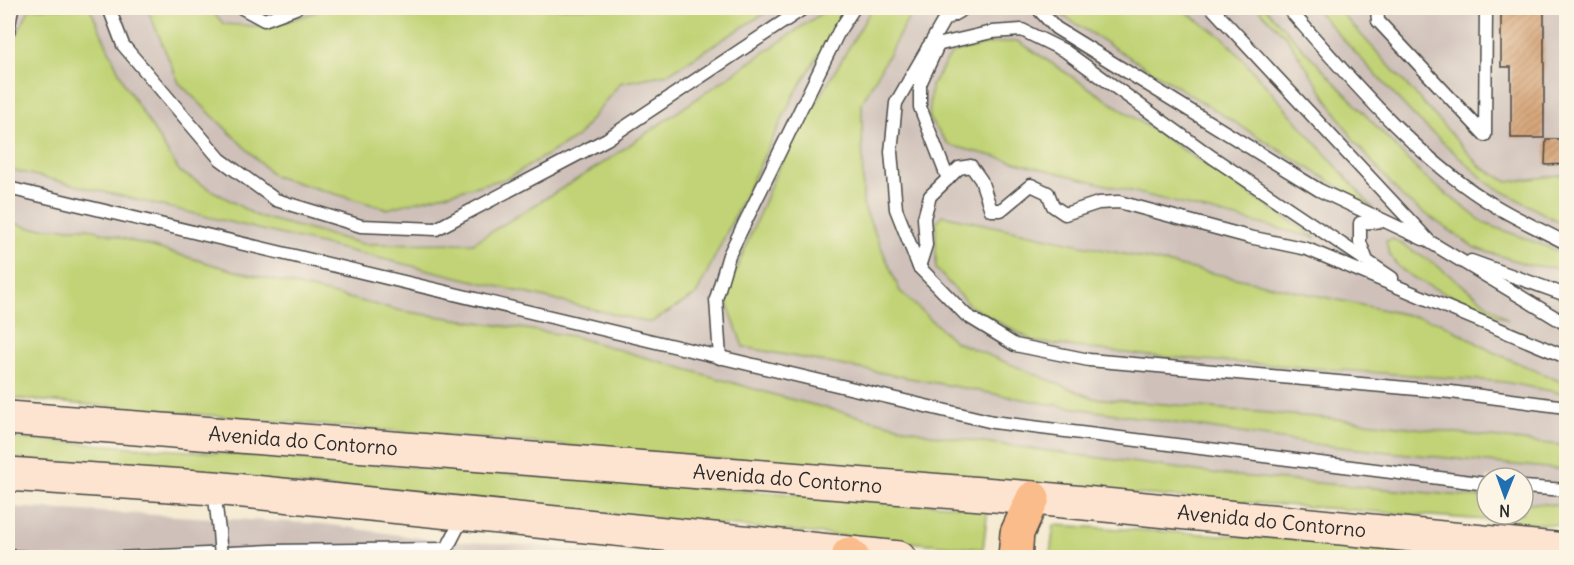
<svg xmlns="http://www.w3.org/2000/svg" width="1574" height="565" font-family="Delius,sans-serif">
	<defs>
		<pattern id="building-hatch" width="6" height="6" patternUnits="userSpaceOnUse" patternTransform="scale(1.5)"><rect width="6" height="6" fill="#d29c6d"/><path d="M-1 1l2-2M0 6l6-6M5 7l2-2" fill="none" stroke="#ab7f5a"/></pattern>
	</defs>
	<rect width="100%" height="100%" fill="#fcf5e5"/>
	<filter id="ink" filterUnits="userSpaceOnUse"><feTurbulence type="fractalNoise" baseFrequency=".0167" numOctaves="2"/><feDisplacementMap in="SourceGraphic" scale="12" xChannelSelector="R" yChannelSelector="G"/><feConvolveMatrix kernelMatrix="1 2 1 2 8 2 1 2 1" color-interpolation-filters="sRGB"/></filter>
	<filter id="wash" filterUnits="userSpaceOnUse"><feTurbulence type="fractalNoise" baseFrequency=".008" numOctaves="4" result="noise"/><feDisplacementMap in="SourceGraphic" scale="24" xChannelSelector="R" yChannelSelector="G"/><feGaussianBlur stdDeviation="1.35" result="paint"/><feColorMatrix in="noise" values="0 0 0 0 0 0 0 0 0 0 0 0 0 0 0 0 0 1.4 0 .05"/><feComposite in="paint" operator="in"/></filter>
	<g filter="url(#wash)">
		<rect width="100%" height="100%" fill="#f5ead2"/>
		<!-- industrial -->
		<g fill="#cfc1ba" fill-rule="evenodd">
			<path d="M8 8H1566V525L8 388ZM1487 478H1523V514H1487Z"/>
			<path d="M8 507 324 524 433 540 541 546 614 557H8Z"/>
		</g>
		<!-- grass -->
		<g fill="#c1d376" stroke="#767f50" stroke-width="1.5">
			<path d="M30 8H90L125 85 180 172 257 216 363 244 473 243 600 165 829 8H847L793 97 696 295 650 323 8 169V53Z"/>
			<path d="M147 8H209L224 24 269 27 328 8H773L668 74 620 83 577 137 508 178 387 209 274 176 179 83Z"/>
			<path d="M872 8H914L862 103 863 205 900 291 954 341 1093 398 1349 420 1566 446V470L1320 445 1049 404 743 347 725 297 778 168Z"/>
			<path d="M1050 8H1180L1224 38 1373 208Z"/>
			<path d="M1257 8H1265L1422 175 1484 223 1566 254V269L1529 265 1475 248 1403 198 1355 142 1286 36Z"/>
			<path d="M1314 8H1337L1481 167 1508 182 1566 174V226L1489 184 1415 117Z"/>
			<path d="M1018 41 1316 238 949 145 929 119 931 86 951 54 988 44Z"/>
			<path d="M942 215 1440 322 1491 351 1566 384V394L1504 382 1150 356 1035 342 970 306 936 269V223Z"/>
			<path d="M8 221 31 228H88L232 270 402 311 572 336 782 397 938 436 1227 475 1487 498V514H1523V502L1566 506V526L1069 489 8 398Z"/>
			<path d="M1393 239 1435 264 1508 320C1484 309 1413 283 1398 266 1391 259 1387 250 1386 241Z"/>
			<path d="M8 438 988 508 983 549 8 458Z"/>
			<path d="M1054 525 1560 555 1558 558H1088L1050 554Z"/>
		</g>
		<g id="blocks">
			<!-- building -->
			<g fill="url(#building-hatch)">
				<path d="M1501 8H1544V138H1511V67H1501Z"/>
				<path d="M1566 135V167H1562L1565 164 1545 165 1546 139H1565Z"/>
			</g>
		</g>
	</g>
	<g filter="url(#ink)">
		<use href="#blocks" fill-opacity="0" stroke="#494844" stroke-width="1.5"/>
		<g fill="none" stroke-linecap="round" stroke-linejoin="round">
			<defs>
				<g id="lane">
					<path d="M109 8 123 45 220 159 276 200 361 226 436 229 607 139 804 8"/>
					<path d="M242 8 264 20 296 8"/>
					<path d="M965 8 944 20 896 103 891 152 896 209 919 267 966 315 1015 345 1089 360 1451 392 1566 407"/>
					<path d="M1043 8 1040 11 1056 28 1319 190 1423 239"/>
					<path d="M1212 8 1430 242 1566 324"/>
					<path d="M1288 8C1346 74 1420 163 1497 207 1519 220 1543 231 1566 243"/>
					<path d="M1377 8 1378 21 1485 135 1486 8"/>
					<path d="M8 32 12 8"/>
					<path d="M938 45 920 84V107L948 179"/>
					<path d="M928 47 992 32 1022 30 1065 51 1212 157 1392 278"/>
					<path d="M8 188 993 422 1487 484"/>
					<path d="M1367 261 1360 242V223L1384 221"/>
					<path d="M1471 261 1566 295"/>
					<path d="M919 267 926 245 924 218 930 196 959 168 971 166 981 180 991 210H1001L1031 185 1048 193 1053 206 1065 214 1098 203 1119 202 1249 237 1307 249 1566 357"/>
					<path d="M720 358 716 299 729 255 839 31 854 8"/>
					<path d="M1523 487 1566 490"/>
					<path d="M214 491 219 531"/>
					<path d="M8 556 34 558"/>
					<path d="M116 558 272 551 446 549"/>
					<path d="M442 558 463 517"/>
				</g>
				<g id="secondary">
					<path id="s1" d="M8 418 1033 498 1566 550"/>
					<path d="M8 474 214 488 899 558"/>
				</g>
				<g id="highway">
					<path d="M849 554 853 558"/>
					<path d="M1015 558 1017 533 1033 498"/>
				</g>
			</defs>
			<!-- lane casing -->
			<use href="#lane" stroke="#494844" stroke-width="15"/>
			<!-- secondary casing -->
			<use href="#secondary" stroke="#494844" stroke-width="36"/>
			<!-- highway casing -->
			<use href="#highway" stroke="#494844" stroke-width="36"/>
			<!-- lane -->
			<use href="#lane" stroke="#fff" stroke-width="12"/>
			<!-- secondary -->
			<use href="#secondary" stroke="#fde4d1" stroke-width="33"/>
			<!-- highway -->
			<use href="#highway" stroke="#fabc8b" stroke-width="33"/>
			<defs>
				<path id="lane-bridge" d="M219 531 221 558"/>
			</defs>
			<!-- lane-bridge casing -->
			<use href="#lane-bridge" stroke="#494844" stroke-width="15" stroke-linecap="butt"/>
			<!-- lane-bridge -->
			<use href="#lane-bridge" stroke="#fff" stroke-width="12"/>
		</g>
	</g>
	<g text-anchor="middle" stroke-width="4.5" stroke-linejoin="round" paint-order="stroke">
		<!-- street labels -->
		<g font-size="20" fill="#2b2b2b" stroke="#fcf5e5">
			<text dy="7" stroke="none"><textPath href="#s1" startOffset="296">Avenida do Contorno</textPath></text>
			<text dy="7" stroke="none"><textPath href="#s1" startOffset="782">Avenida do Contorno</textPath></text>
			<text dy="7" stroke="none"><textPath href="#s1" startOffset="1268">Avenida do Contorno</textPath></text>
		</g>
	</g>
	<!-- margin -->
	<rect width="1574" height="565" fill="none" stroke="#fcf5e5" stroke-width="30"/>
	<!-- north arrow -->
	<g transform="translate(1505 496) rotate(181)"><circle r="28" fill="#fcf5e5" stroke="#a8a49b" stroke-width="1.5"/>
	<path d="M0-4.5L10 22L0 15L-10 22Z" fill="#1f6fb2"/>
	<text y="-9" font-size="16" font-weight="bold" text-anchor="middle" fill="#2b2b2b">N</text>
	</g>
</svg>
